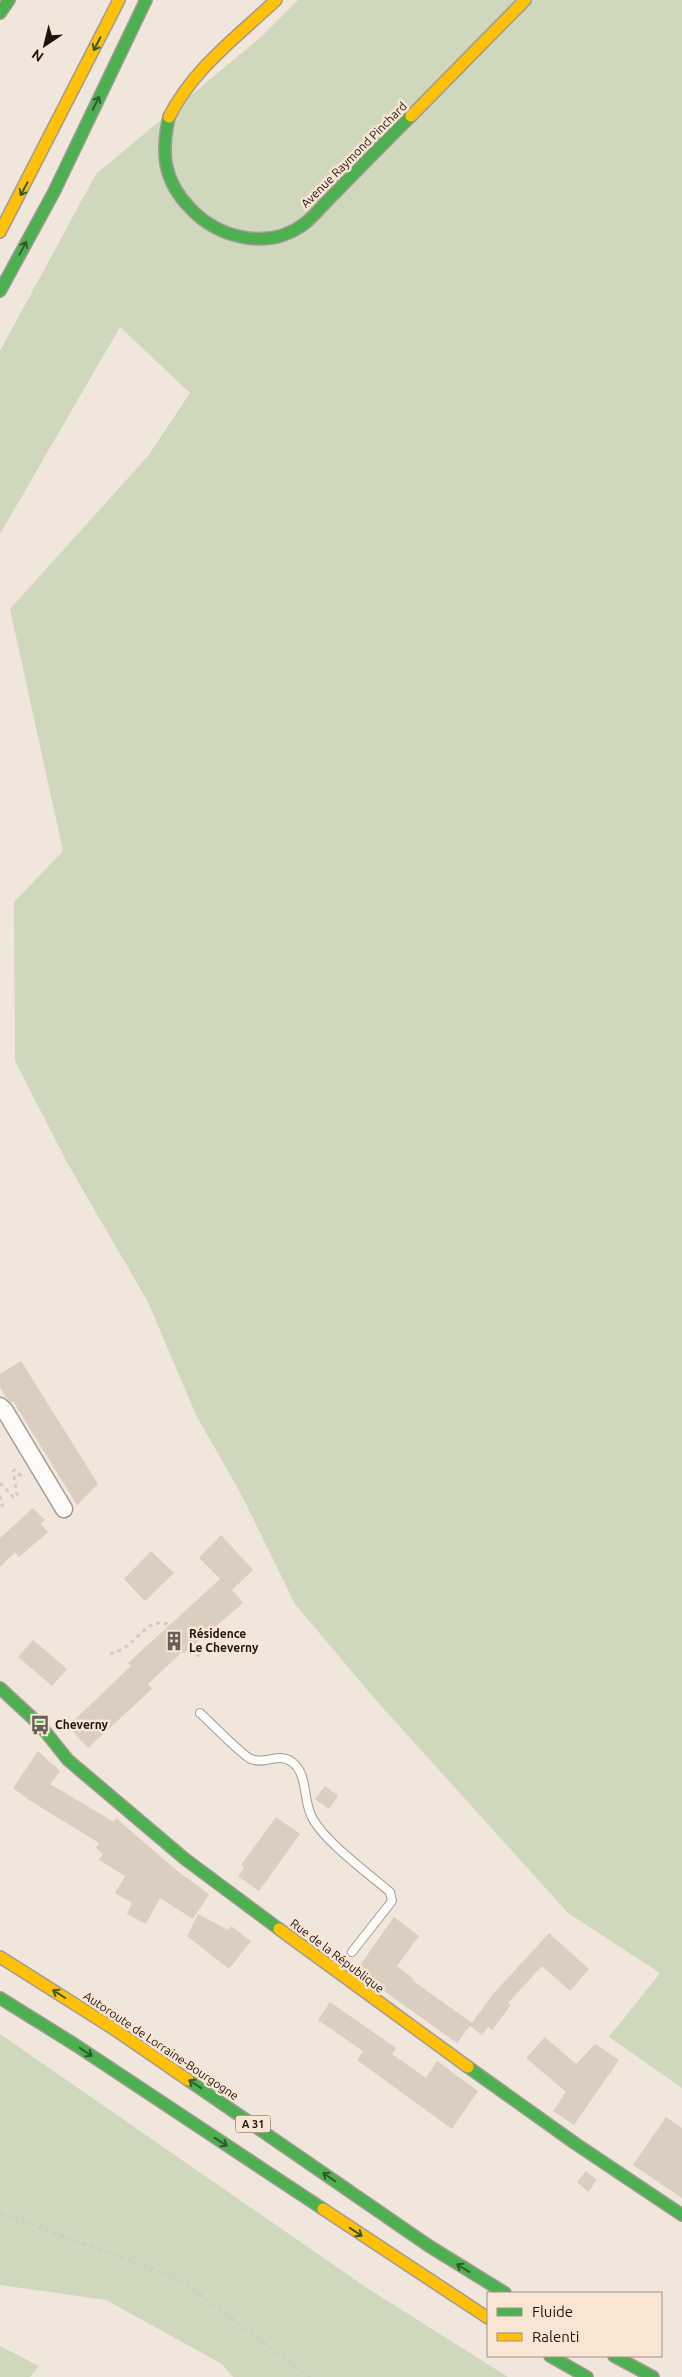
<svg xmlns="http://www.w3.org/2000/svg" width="682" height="2377" font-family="Ubuntu,sans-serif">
	<rect width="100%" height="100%" fill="#f1e6dc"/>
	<!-- green -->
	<g fill="#cfd8bc">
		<path d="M298 0H682V2088L609 2037 660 1973 568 1913 374 1698 295 1604 241 1494 196 1415 148 1302 69 1166 15 1061 14 902 63 851 10 609 148 456 190 393 120 327 0 534V351L96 174 261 37Z"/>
		<path d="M0 2034 364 2286 508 2377H233L222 2364 106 2300 0 2285Z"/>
		<path d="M0 2346 39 2366 30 2377H0Z"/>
	</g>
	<!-- building -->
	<g fill="#dacec0">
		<path d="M21 1361 98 1484 77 1505 13 1401 11 1403 8 1400 0 1388V1374Z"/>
		<path d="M33 1508 45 1520 41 1524 48 1532 19 1557 15 1552 0 1567V1538Z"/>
		<path d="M221 1535 253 1570 232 1590 243 1603 184 1653 182 1652 148 1684 152 1689 88 1748 68 1726 131 1666 128 1663 220 1579 199 1558Z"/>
		<path d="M151 1551 174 1573 145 1601 124 1579Z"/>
		<path d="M33 1640 67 1669 52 1686 18 1657Z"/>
		<path d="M38 1751 60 1771 50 1784 114 1822 116 1818 176 1870 209 1894 193 1919 160 1898 146 1924 127 1914 132 1903 115 1893 125 1876 99 1860 103 1854 96 1848 99 1843 29 1800 13 1788Z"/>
		<path d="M325 1786 338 1796 329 1809 315 1799Z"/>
		<path d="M276 1817 300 1834 259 1891 238 1876 244 1868 241 1865Z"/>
		<path d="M198 1914 228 1930 231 1926 251 1941 229 1969 187 1936Z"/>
		<path d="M394 1917 419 1936 397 1966 414 1979 412 1980 472 2023 493 1994 549 1933 589 1969 570 1991 542 1966 508 2003 511 2005 492 2030 488 2027 482 2035 470 2026 457 2043 356 1971Z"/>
		<path d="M330 2002 396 2048 392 2054 426 2078 437 2061 478 2091 452 2129 357 2060 363 2051 318 2020Z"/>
		<path d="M545 2037 576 2064 595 2044 619 2060 574 2125 553 2111 566 2092 526 2058Z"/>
		<path d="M666 2117 682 2128V2198L633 2165Z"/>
		<path d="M586 2171 597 2180 588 2192 577 2182Z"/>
	</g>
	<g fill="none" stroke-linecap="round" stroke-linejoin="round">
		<defs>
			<path id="lane" d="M200 1713C209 1721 243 1756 251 1759 266 1765 278 1752 292 1762 308 1774 303 1799 311 1815 321 1839 369 1874 390 1892L392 1901 352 1952"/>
			<path id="street" d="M0 1406 5 1411 64 1509"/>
			<g id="fast">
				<path d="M0 13 9 0"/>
				<path d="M169 117C161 153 163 180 190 208 218 238 268 251 304 224 315 216 325 202 336 192 361 166 386 141 411 116"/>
				<path d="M0 291 54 192 146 0"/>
				<path d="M0 1688 40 1725 68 1760 185 1859 279 1929"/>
				<path d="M0 1998 74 2044 323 2209"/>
				<path d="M468 2067 576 2144 682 2215"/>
				<path d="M188 2080 429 2246 505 2293"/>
				<path d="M550 2356 587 2377"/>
				<path d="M614 2356 653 2377"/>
			</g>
			<g id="slow">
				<path d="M411 116 525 0"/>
				<path d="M169 117C193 69 238 36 276 0"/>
				<path d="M0 232 119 0"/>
				<path d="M279 1929 468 2067"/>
				<path d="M0 1957 114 2029 188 2080"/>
				<path d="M323 2209 488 2318"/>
			</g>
		</defs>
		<!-- lane casing -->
		<use href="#lane" stroke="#a39b93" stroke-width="10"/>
		<!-- street casing -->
		<use href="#street" stroke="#a39b93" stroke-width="19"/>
		<!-- fast casing -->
		<use href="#fast" stroke="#a39b93" stroke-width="14"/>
		<!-- slow casing -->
		<use href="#slow" stroke="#a39b93" stroke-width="14"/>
		<!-- path -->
		<g stroke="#d0ccca" stroke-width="3" stroke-dasharray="4 4" stroke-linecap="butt">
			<path d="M0 1483 14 1498 17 1495 13 1471 15 1470 23 1478"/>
			<path d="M0 1496 3 1505 0 1506"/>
			<path d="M191 1648 202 1660"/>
			<path d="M110 1654C114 1652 120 1651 124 1648 140 1638 149 1616 170 1625"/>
			<path d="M0 2213 180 2279 310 2377"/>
		</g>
		<!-- lane -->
		<use href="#lane" stroke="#fdfbfa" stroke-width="8"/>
		<!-- street -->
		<use href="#street" stroke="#fdfbfa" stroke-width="16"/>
		<!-- fast -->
		<use href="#fast" stroke="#4caf50" stroke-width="11"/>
		<!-- slow -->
		<use href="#slow" stroke="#ffc107" stroke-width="11"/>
	</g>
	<!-- one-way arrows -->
	<defs><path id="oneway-shaft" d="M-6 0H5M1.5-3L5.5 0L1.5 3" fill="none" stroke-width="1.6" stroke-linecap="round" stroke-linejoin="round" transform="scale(1.25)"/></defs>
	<g stroke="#315a2c">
		<use href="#oneway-shaft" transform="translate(97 44) rotate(117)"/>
		<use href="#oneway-shaft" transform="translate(96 103) rotate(-64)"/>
		<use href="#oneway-shaft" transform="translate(24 189) rotate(118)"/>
		<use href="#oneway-shaft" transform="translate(23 248) rotate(-62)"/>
		<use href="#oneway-shaft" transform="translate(59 1994) rotate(-148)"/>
		<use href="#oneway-shaft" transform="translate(86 2052) rotate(34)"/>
		<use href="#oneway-shaft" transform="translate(195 2084) rotate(-146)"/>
		<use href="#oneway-shaft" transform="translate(221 2142) rotate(33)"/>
		<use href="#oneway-shaft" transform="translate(329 2177) rotate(-145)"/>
		<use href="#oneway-shaft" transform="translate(356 2232) rotate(34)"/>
		<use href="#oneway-shaft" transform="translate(463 2268) rotate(-148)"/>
	</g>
	<!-- icons -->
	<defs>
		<symbol id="building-bare" viewBox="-9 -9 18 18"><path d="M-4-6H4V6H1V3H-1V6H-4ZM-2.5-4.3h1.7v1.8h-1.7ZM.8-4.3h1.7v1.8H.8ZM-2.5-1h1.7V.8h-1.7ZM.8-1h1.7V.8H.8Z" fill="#665e57" stroke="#f9e5d4" stroke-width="2.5" paint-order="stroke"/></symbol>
		<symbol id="bus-bare" viewBox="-9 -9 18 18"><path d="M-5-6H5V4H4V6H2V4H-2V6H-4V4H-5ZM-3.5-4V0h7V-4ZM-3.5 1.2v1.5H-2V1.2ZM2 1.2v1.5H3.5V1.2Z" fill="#665e57" stroke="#f9e5d4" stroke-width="2.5" paint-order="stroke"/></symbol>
	</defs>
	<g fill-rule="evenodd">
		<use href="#building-bare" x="160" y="1627" width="28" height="28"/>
		<use href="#bus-bare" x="26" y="1711" width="28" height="28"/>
	</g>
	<g text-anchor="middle" stroke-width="5" stroke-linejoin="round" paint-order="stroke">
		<!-- shield labels -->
		<rect fill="#f9e5d4" stroke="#5e534a" stroke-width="1" x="235.5" y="2115.5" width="35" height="17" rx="4"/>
		<g font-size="11" font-weight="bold" fill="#1b150f">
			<text x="253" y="2128">A 31</text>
		</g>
		<!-- street labels -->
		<g font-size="12" fill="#1b150f" stroke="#f9e5d4">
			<text transform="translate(354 155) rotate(-45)" y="4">Avenue Raymond Pinchard</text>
			<text transform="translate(337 1956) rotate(37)" y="4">Rue de la République</text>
			<text transform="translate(161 2046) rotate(34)" y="4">Autoroute de Lorraine-Bourgogne</text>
		</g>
		<!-- poi labels -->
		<g font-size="12" font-weight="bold" fill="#1b150f" stroke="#f9e5d4" text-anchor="start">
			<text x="189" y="1638">Résidence<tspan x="189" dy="14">Le Cheverny</tspan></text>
			<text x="55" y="1729">Cheverny</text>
		</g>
	</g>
	<!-- legend -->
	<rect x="487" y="2292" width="175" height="65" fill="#f9e5d4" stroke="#a09285"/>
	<rect x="497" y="2308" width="25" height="8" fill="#4caf50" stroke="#a09285"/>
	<text x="532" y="2317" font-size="15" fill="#1b150f">Fluide</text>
	<rect x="497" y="2333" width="25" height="8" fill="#ffc107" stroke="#a09285"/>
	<text x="532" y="2342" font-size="15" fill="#1b150f">Ralenti</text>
	<!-- north arrow -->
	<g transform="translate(45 45) rotate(215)" stroke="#f9e5d4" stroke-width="4" paint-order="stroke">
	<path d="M0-4L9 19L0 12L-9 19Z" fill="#1b150f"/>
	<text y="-8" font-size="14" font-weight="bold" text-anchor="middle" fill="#1b150f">N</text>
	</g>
</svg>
